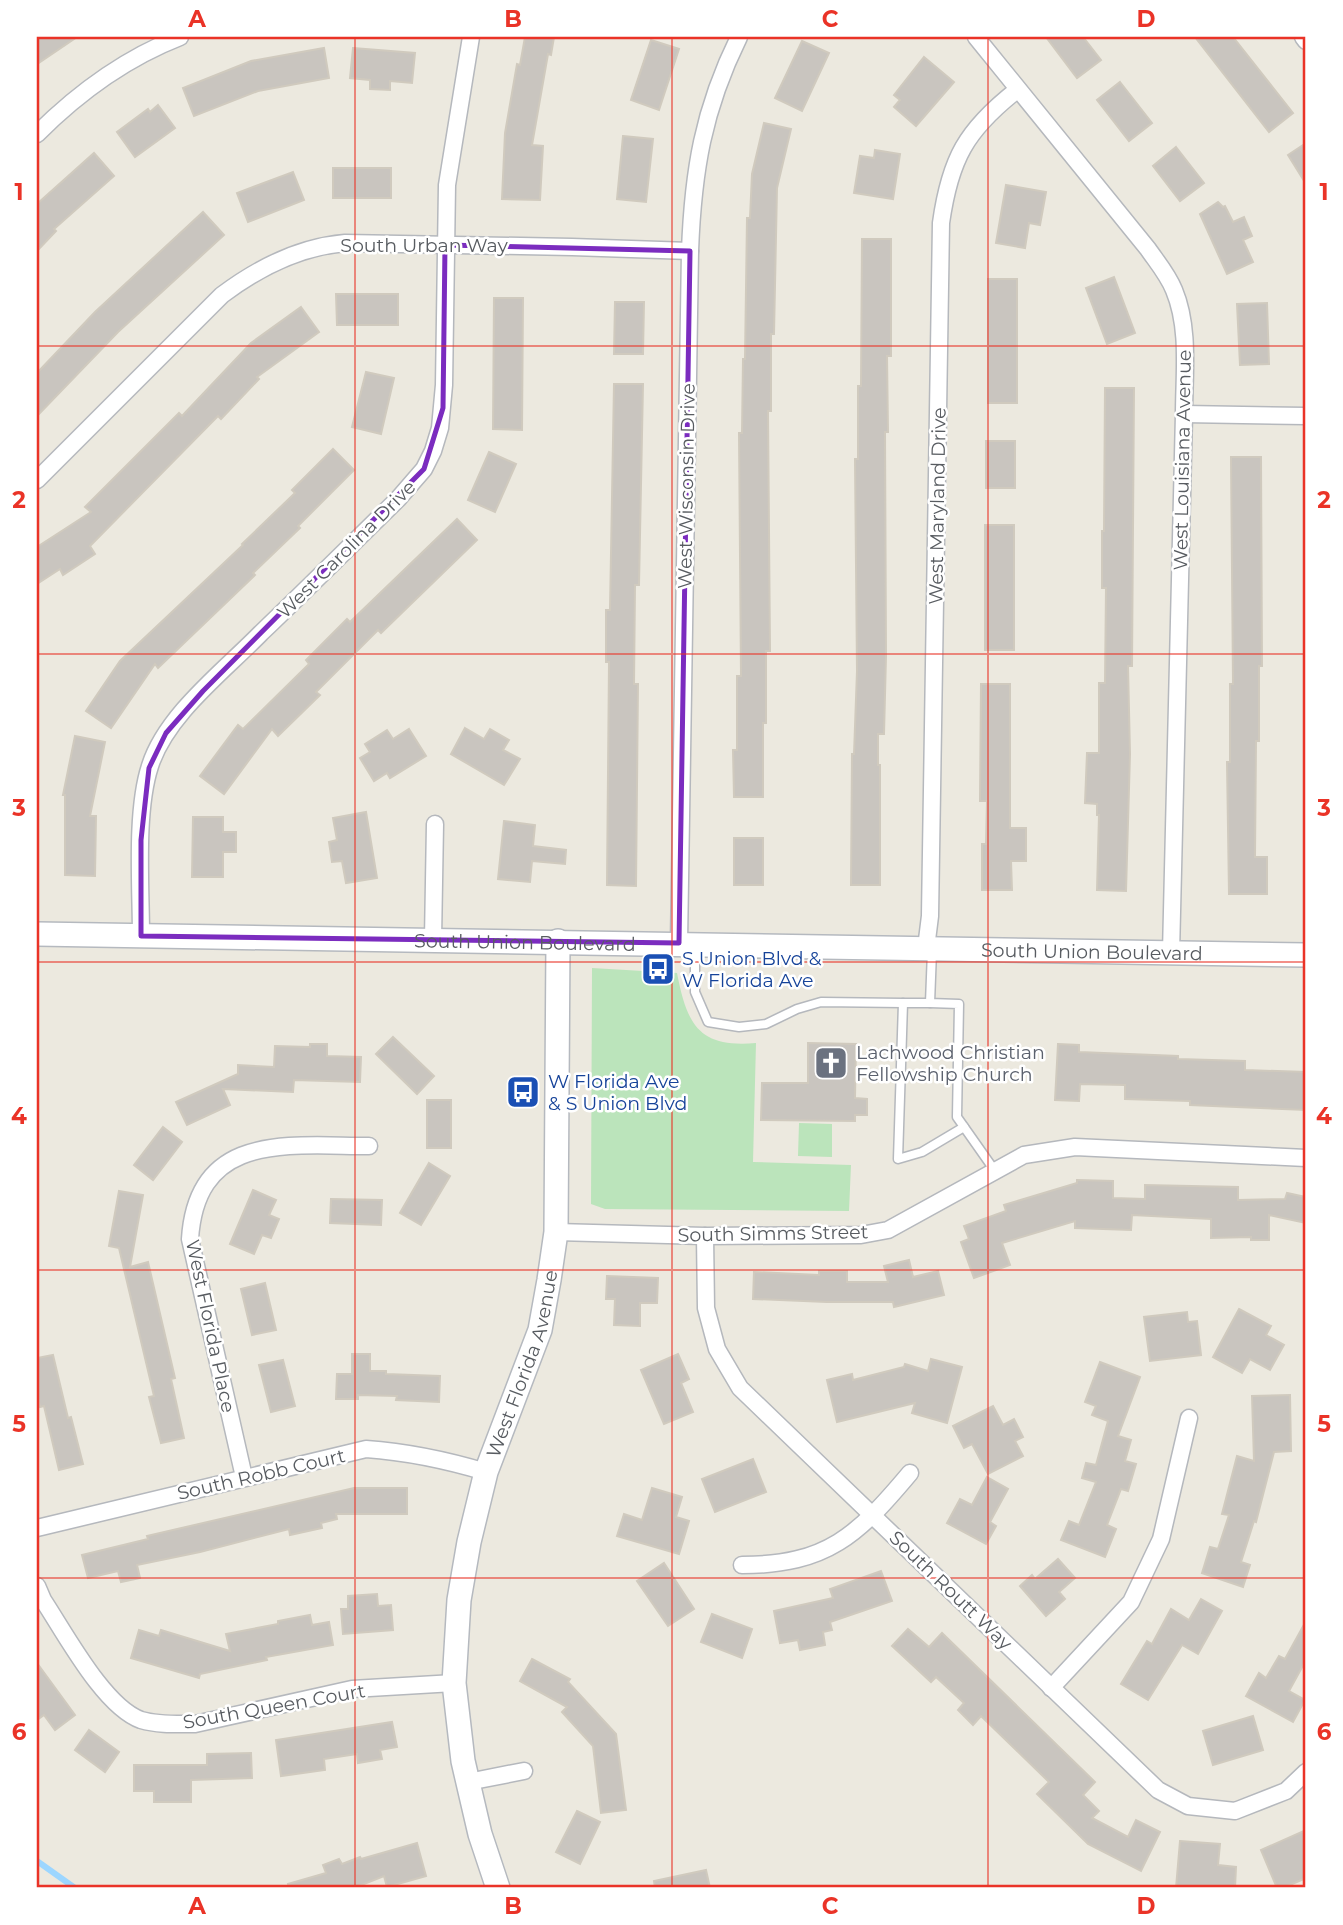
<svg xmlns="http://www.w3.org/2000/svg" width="1343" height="1925" font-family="Montserrat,sans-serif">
	<rect width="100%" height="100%" fill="#ece9df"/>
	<!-- green -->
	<g fill="#bbe4bb">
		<path d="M592 968 677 973C687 1025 699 1048 756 1043L753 1162 851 1165 849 1211 605 1209 591 1204Z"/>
		<path d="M799 1123 832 1124V1157L798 1156Z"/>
	</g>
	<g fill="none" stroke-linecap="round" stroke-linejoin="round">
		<!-- stream -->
		<path stroke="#9cd6ff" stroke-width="6" d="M37 1861 75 1888"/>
	</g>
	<!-- building -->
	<g fill="#c9c5bf" stroke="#d0cabe" stroke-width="2">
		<path d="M37 37H77L37 64Z"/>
		<path d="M525 37H554L551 55 548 54 532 145 543 146 540 200 502 199 505 133 517 64 520 65Z"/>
		<path d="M1046 37H1083L1101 60 1077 78Z"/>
		<path d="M1195 37H1233L1293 113 1269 132Z"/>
		<path d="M651 40 679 49 659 110 631 100Z"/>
		<path d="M802 41 829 53 802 111 775 98Z"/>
		<path d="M324 48 329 78 258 91 194 116 183 88 251 61Z"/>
		<path d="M353 48 415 53 412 83 390 81V90L370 89V80L350 78Z"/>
		<path d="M924 57 954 82 916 126 894 107 900 100 894 95Z"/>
		<path d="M1120 82 1152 123 1129 141 1097 100Z"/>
		<path d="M158 105 175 128 135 157 117 132 148 109 150 112Z"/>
		<path d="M764 123 791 129 777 188 774 334H771V411H768L770 651H766V723H763V797H734L733 750H737V676H741L739 433H742L743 359H745L747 218H750L752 174Z"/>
		<path d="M623 136 653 139 646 202 617 199Z"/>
		<path d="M1306 143V184L1288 155Z"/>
		<path d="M1176 147 1204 183 1180 201 1153 166Z"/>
		<path d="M875 150 900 154 893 199 854 193 860 156 874 158Z"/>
		<path d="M94 153 114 176 54 229 56 231 37 251V204Z"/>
		<rect x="333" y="168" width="58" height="30"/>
		<path d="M293 172 304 200 248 222 237 193Z"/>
		<path d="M1006 185 1046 192 1040 225 1029 223 1025 248 996 243Z"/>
		<path d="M1218 202 1223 207 1225 206 1233 222 1244 217 1252 236 1243 240 1253 262 1227 274 1200 214Z"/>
		<path d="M203 212 224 235 118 332 37 416V373L95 312Z"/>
		<path d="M862 239H891V356H887L888 432H885L886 656 884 734H878V765H880V885H851L852 754H854L857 671 855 459H858V386H861Z"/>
		<path d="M1114 277 1135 333 1107 344 1086 288Z"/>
		<rect x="988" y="279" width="29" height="124"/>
		<path d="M336 294H398V325H337Z"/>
		<path d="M494 298H523L522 430 493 429Z"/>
		<path d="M615 302H644L643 354H614Z"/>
		<path d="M1267 303 1269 364 1240 365 1237 304Z"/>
		<path d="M301 307 319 332 257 377 259 379 221 419 218 416 90 546 95 554 63 575 60 569 37 584V547L91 512 85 507 179 413 182 416 251 343Z"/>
		<path d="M366 372 394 378 381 434 352 427Z"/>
		<path d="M614 384H643L639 585H635L634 684H638L636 886 607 885 609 662H606V610H610Z"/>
		<path d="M1105 388H1134L1132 666H1128L1130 754 1126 891 1097 890 1099 815H1097V804L1085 803 1087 753H1099V683H1105L1106 588H1102V531H1104Z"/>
		<rect x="986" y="441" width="29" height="47"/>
		<path d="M333 449 354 470 298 526 300 528 253 573 255 575 158 668 155 664 111 728 86 711 120 661 243 545 242 544 295 493 292 490Z"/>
		<path d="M489 452 516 464 495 512 468 500Z"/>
		<path d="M1231 457H1261L1262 666H1259V741H1256L1255 857H1267V894H1229L1227 762H1230V684H1233Z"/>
		<path d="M457 519 477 540 381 633 378 630 316 692 320 695 278 736 272 729 224 794 200 776 238 725 243 729 309 664 306 660 347 619 350 622Z"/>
		<rect x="985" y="525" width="29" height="125"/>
		<path d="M981 684H1010V828H1026V861H1011L1012 890H982V844H986L987 801H980Z"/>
		<path d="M465 728 484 739 490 729 509 740 503 750 520 759 504 785 451 754Z"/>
		<path d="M409 729 426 756 390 778 387 773 374 781 360 758 370 752 365 744 387 730 393 739Z"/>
		<path d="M75 736 105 742 90 816H96L95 876 65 875V795H63Z"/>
		<path d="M366 812 377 878 346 883 342 861 332 862 329 842 337 840 333 818Z"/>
		<path d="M193 817H223V832H236V852H223V877H192Z"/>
		<path d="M504 821 535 825 533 846 566 850 565 864 532 861 530 882 498 879Z"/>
		<rect x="734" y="838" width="29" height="47"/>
		<path d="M393 1037 434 1076 417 1094 376 1054Z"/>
		<path d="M808 1043 856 1044 855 1098 867 1099V1115H855V1121L761 1120 762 1083H808Z"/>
		<path d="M310 1044H327V1056L361 1057 360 1082 294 1080 293 1092 223 1089 230 1105 187 1125 176 1102 238 1074V1065L274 1067 275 1046 310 1047Z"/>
		<path d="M1058 1044 1079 1045V1052L1178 1056V1059L1245 1061V1070L1306 1072V1110L1190 1105V1101L1125 1099V1085L1080 1084 1079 1101 1055 1100Z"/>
		<rect x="427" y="1100" width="24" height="48"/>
		<path d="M163 1127 182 1142 153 1180 134 1165Z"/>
		<path d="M429 1163 450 1176 421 1225 400 1213Z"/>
		<path d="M1077 1180 1113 1181V1198L1145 1199V1185L1238 1187V1200L1285 1199 1287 1193 1306 1197V1223L1269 1215V1240H1251V1237L1211 1238V1219L1132 1215 1131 1230 1075 1228V1221L1002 1243 1010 1265 974 1278 961 1242 969 1239 964 1226 1006 1211 1004 1205 1077 1183Z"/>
		<path d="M253 1190 276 1200 269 1215 279 1219 271 1238 262 1235 254 1254 230 1244Z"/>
		<path d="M119 1191 143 1195 130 1267 148 1262 175 1378 171 1379 184 1438 161 1443 149 1397 154 1396 119 1248 109 1246Z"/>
		<path d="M331 1199 382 1200 381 1225 330 1223Z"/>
		<path d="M909 1260 913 1277 938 1271 944 1295 894 1307 893 1302H827L753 1299 754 1272 819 1275V1271H847V1282H888L884 1266Z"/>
		<path d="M607 1276 658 1278 657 1303H640V1326L614 1325 615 1299H606Z"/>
		<path d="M265 1283 276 1330 252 1335 241 1289Z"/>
		<path d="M1239 1309 1271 1326 1266 1335 1284 1345 1270 1370 1250 1359 1242 1373 1213 1357Z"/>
		<path d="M1187 1312 1188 1322 1197 1321 1201 1355 1150 1361 1144 1317Z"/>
		<path d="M352 1354H370V1371H386V1374L440 1376 439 1402 396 1400 397 1396 358 1395V1399H336L337 1374H352Z"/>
		<path d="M678 1354 689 1379 681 1383 693 1412 664 1424 641 1370Z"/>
		<path d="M53 1355 68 1418 71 1417 83 1464 59 1470 44 1406 40 1407 37 1394V1358Z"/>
		<path d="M931 1359 962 1367 947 1423 912 1413 915 1403 837 1422 827 1380 852 1374 853 1380 904 1367 905 1364 928 1371Z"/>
		<path d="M283 1360 295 1406 271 1412 259 1365Z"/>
		<path d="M1100 1362 1140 1377 1118 1436 1131 1440 1125 1461 1136 1464 1128 1491 1121 1489 1107 1525 1116 1529 1105 1557 1061 1540 1069 1521 1079 1525 1096 1482 1082 1478 1086 1463 1096 1465 1108 1421 1092 1415 1096 1406 1085 1402Z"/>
		<path d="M1290 1395 1291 1451 1274 1452 1256 1522 1254 1521 1241 1562 1250 1565 1243 1587 1202 1573 1210 1547 1218 1549 1229 1515 1222 1514 1237 1456 1254 1461 1252 1396Z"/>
		<path d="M993 1406 1003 1425 1014 1419 1023 1437 1015 1441 1023 1456 988 1474 972 1444 964 1448 953 1426Z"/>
		<path d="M753 1459 766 1492 715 1512 702 1479Z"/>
		<path d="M987 1477 1008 1489 990 1522 996 1526 986 1544 947 1523 960 1499 972 1505Z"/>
		<path d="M354 1488H407V1514H336L337 1519 321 1523 322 1528 290 1535 289 1529 200 1552 137 1565 140 1578 121 1582 118 1571 88 1578 82 1555 148 1539 147 1536Z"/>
		<path d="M652 1488 682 1497 676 1517 689 1521 679 1554 617 1536 624 1514 642 1520Z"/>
		<path d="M1058 1559 1075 1578 1059 1592 1065 1599 1046 1616 1020 1586 1032 1575 1035 1579Z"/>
		<path d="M664 1563 694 1609 668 1626 637 1581Z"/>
		<path d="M881 1571 892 1601 830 1622 832 1630 823 1632 825 1645 800 1650 798 1640 780 1643 774 1611 833 1598 830 1589Z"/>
		<path d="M377 1594 378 1606 391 1605 393 1630 343 1634 341 1609H348V1596Z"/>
		<path d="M1201 1599 1222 1611 1198 1654 1182 1645 1148 1700 1121 1684 1147 1641 1152 1644 1171 1609 1189 1620Z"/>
		<path d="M712 1614 752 1629 742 1658 701 1642Z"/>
		<path d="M310 1615 312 1625 329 1622 333 1645 266 1657 267 1660 200 1674 199 1678 131 1658 139 1630 159 1636 161 1630 230 1651 226 1634 278 1624V1621Z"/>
		<path d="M1306 1621V1660L1289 1691 1305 1700 1293 1722 1246 1696 1259 1673 1266 1678 1279 1656 1285 1659Z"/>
		<path d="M908 1629 929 1647 942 1633 1095 1782 1083 1795 1099 1811 1092 1818 1128 1837 1136 1820 1160 1832 1141 1871 1088 1844 1037 1794 1049 1782 981 1716 973 1725 958 1710 964 1703 936 1677 931 1682 892 1646Z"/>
		<path d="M532 1659 570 1679 568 1682 616 1734 626 1810 601 1813 593 1746 562 1712 567 1707 520 1681Z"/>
		<path d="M37 1663 75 1715 55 1730 44 1715 37 1720Z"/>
		<path d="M1253 1716 1263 1750 1213 1765 1203 1731Z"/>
		<path d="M392 1722 397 1747 380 1750 382 1759 358 1763 357 1754 324 1759 325 1770 281 1776 276 1740Z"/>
		<path d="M89 1730 119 1752 105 1772 75 1750Z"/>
		<path d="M251 1753 252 1778 191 1780V1802H154V1791H134V1765H207V1754Z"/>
		<path d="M577 1811 600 1822 580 1864 556 1852Z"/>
		<path d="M1306 1830V1878L1283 1888H1277L1261 1850Z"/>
		<path d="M1180 1841 1220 1844 1218 1865 1236 1867 1235 1888H1176Z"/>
		<path d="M417 1843 426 1876 387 1887 384 1876 354 1888H289L288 1884 326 1873 323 1865 339 1859 342 1864 360 1857 361 1859Z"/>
		<path d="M706 1870 710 1888H655L654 1881Z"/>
	</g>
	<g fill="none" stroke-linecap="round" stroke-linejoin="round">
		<defs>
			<g id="lane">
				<path d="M695 948V992L708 1022 739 1027 766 1024 797 1009 821 1002 903 1003"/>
				<path d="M932 951 930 1003 959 1004 957 1117 995 1171"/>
				<path d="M930 1003H903L898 1159 922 1152 964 1127"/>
			</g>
			<g id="street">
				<path d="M976 37 1148 249C1157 262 1168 275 1174 290 1190 328 1184 374 1184 414L1171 953"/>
				<path d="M1303 37 1306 41"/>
				<path d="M37 134C78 93 126 58 180 37"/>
				<path d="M1184 414 1306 416"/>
				<path d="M37 480 222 295C258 268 299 247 345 243L572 247 690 251"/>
				<path d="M141 936C141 887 135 812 150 766 166 715 224 671 261 633 307 589 352 544 398 499L424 469 433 451 440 428 444 385 447 185 471 37"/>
				<path d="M433 939 435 824"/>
				<path d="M679 943 690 251C693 171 703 110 739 37"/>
				<path d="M926 948 930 916 941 223C950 159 966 130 1017 90"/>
				<path d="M556 1232 705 1236 861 1235 888 1230 1024 1155 1075 1147 1306 1158"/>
				<path d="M705 1236 706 1308 717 1349 740 1388 1158 1790 1188 1806 1235 1811 1286 1791 1306 1772"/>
				<path d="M244 1477 190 1239C197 1131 289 1146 369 1146"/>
				<path d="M37 1528 366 1449C408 1452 446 1460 486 1472"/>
				<path d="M742 1565C827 1565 858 1535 910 1473"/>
				<path d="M37 1586 43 1600C65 1633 104 1707 141 1720 158 1725 177 1724 195 1724L352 1689 454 1683"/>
				<path d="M1051 1688 1131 1602 1161 1539 1189 1418"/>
				<path d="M468 1782 524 1771"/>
			</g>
			<g id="secondary">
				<path id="s1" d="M37 934 1306 955"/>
				<path id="s2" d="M498 1888 480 1834 463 1761 454 1683 459 1600 469 1542 486 1472 540 1330 549 1280 556 1232 558 941"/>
			</g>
		</defs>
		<!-- lane casing -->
		<use href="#lane" stroke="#b5b8bd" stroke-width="11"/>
		<!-- street casing -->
		<use href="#street" stroke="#b5b8bd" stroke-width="19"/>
		<!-- secondary casing -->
		<use href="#secondary" stroke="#b5b9bf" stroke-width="26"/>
		<!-- lane -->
		<use href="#lane" stroke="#fff" stroke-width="8"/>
		<!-- street -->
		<use href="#street" stroke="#fff" stroke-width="16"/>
		<!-- secondary -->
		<use href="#secondary" stroke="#fff" stroke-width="23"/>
	</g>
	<!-- marked area -->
	<path fill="none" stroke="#7b2cbf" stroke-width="5" stroke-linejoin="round" d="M445 245 690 251 679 943 141 936V840L149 768 166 733 203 691 424 469 443 408Z"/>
	<!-- grid -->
	<path fill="none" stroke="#ea3327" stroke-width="2" stroke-opacity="0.55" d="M355 37V1888M672 37V1888M988 37V1888M37 346H1306M37 654H1306M37 962H1306M37 1270H1306M37 1578H1306"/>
	<!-- icons -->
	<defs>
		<symbol id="bus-square" viewBox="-11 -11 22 22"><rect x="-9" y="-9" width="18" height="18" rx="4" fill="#1a4fb4" stroke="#fff"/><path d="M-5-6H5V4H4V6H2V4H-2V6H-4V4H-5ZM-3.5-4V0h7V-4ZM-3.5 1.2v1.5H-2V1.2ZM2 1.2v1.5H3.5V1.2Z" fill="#fff"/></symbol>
		<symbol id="church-square" viewBox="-11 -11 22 22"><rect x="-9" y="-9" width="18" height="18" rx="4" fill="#6b7280" stroke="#fff"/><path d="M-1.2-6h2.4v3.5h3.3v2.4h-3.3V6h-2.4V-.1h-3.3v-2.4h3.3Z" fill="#fff"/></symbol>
	</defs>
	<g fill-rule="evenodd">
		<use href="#bus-square" x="639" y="950" width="38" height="38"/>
		<use href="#church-square" x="812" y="1044" width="38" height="38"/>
		<use href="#bus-square" x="504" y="1073" width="38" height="38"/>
	</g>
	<g text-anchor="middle" stroke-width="5" stroke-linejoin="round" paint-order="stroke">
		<!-- street labels -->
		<g font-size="19" fill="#585c61" stroke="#fff">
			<text x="424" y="252">South Urban Way</text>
			<text transform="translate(1182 460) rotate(-89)" y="7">West Louisiana Avenue</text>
			<text transform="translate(686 486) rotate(-89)" y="7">West Wisconsin Drive</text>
			<text transform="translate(937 506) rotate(-89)" y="7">West Maryland Drive</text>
			<text transform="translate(346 549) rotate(-45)" y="7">West Carolina Drive</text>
			<text dy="7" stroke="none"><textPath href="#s1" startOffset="488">South Union Boulevard</textPath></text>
			<text dy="7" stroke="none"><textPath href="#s1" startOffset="1055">South Union Boulevard</textPath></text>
			<text transform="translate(773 1233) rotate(-1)" y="7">South Simms Street</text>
			<text transform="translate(211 1326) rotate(78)" y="7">West Florida Place</text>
			<text dy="7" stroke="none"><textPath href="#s2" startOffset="539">West Florida Avenue</textPath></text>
			<text transform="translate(261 1474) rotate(-13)" y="7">South Robb Court</text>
			<text transform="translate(951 1590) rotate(44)" y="7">South Routt Way</text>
			<text transform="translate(274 1706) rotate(-10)" y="7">South Queen Court</text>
		</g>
		<!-- transit labels -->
		<g font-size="19" fill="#164399" stroke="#fff" text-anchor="start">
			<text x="682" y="965">S Union Blvd &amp;<tspan x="682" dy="22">W Florida Ave</tspan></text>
			<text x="548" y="1088">W Florida Ave<tspan x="548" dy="22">&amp; S Union Blvd</tspan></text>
		</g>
		<!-- worship labels -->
		<g font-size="19" fill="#5b616d" stroke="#fff" text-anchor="start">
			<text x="856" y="1059">Lachwood Christian<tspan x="856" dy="22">Fellowship Church</tspan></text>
		</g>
	</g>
	<!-- border -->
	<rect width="1343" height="1925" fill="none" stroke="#ffffff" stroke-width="77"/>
	<rect x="38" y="38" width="1266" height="1848" fill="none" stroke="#ea3327" stroke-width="2.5"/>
	<g font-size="23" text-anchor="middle" font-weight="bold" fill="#ea3327">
		<text x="197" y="27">A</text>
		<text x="513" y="27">B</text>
		<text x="830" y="27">C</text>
		<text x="1146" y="27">D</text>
		<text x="19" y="200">1</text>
		<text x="1324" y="200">1</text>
		<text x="19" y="508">2</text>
		<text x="1324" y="508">2</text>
		<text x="19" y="816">3</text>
		<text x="1324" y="816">3</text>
		<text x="19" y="1124">4</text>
		<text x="1324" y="1124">4</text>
		<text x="19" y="1432">5</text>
		<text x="1324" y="1432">5</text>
		<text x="19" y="1740">6</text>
		<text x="1324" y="1740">6</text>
		<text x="197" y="1914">A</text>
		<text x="513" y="1914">B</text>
		<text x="830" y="1914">C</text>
		<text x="1146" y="1914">D</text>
	</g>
</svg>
